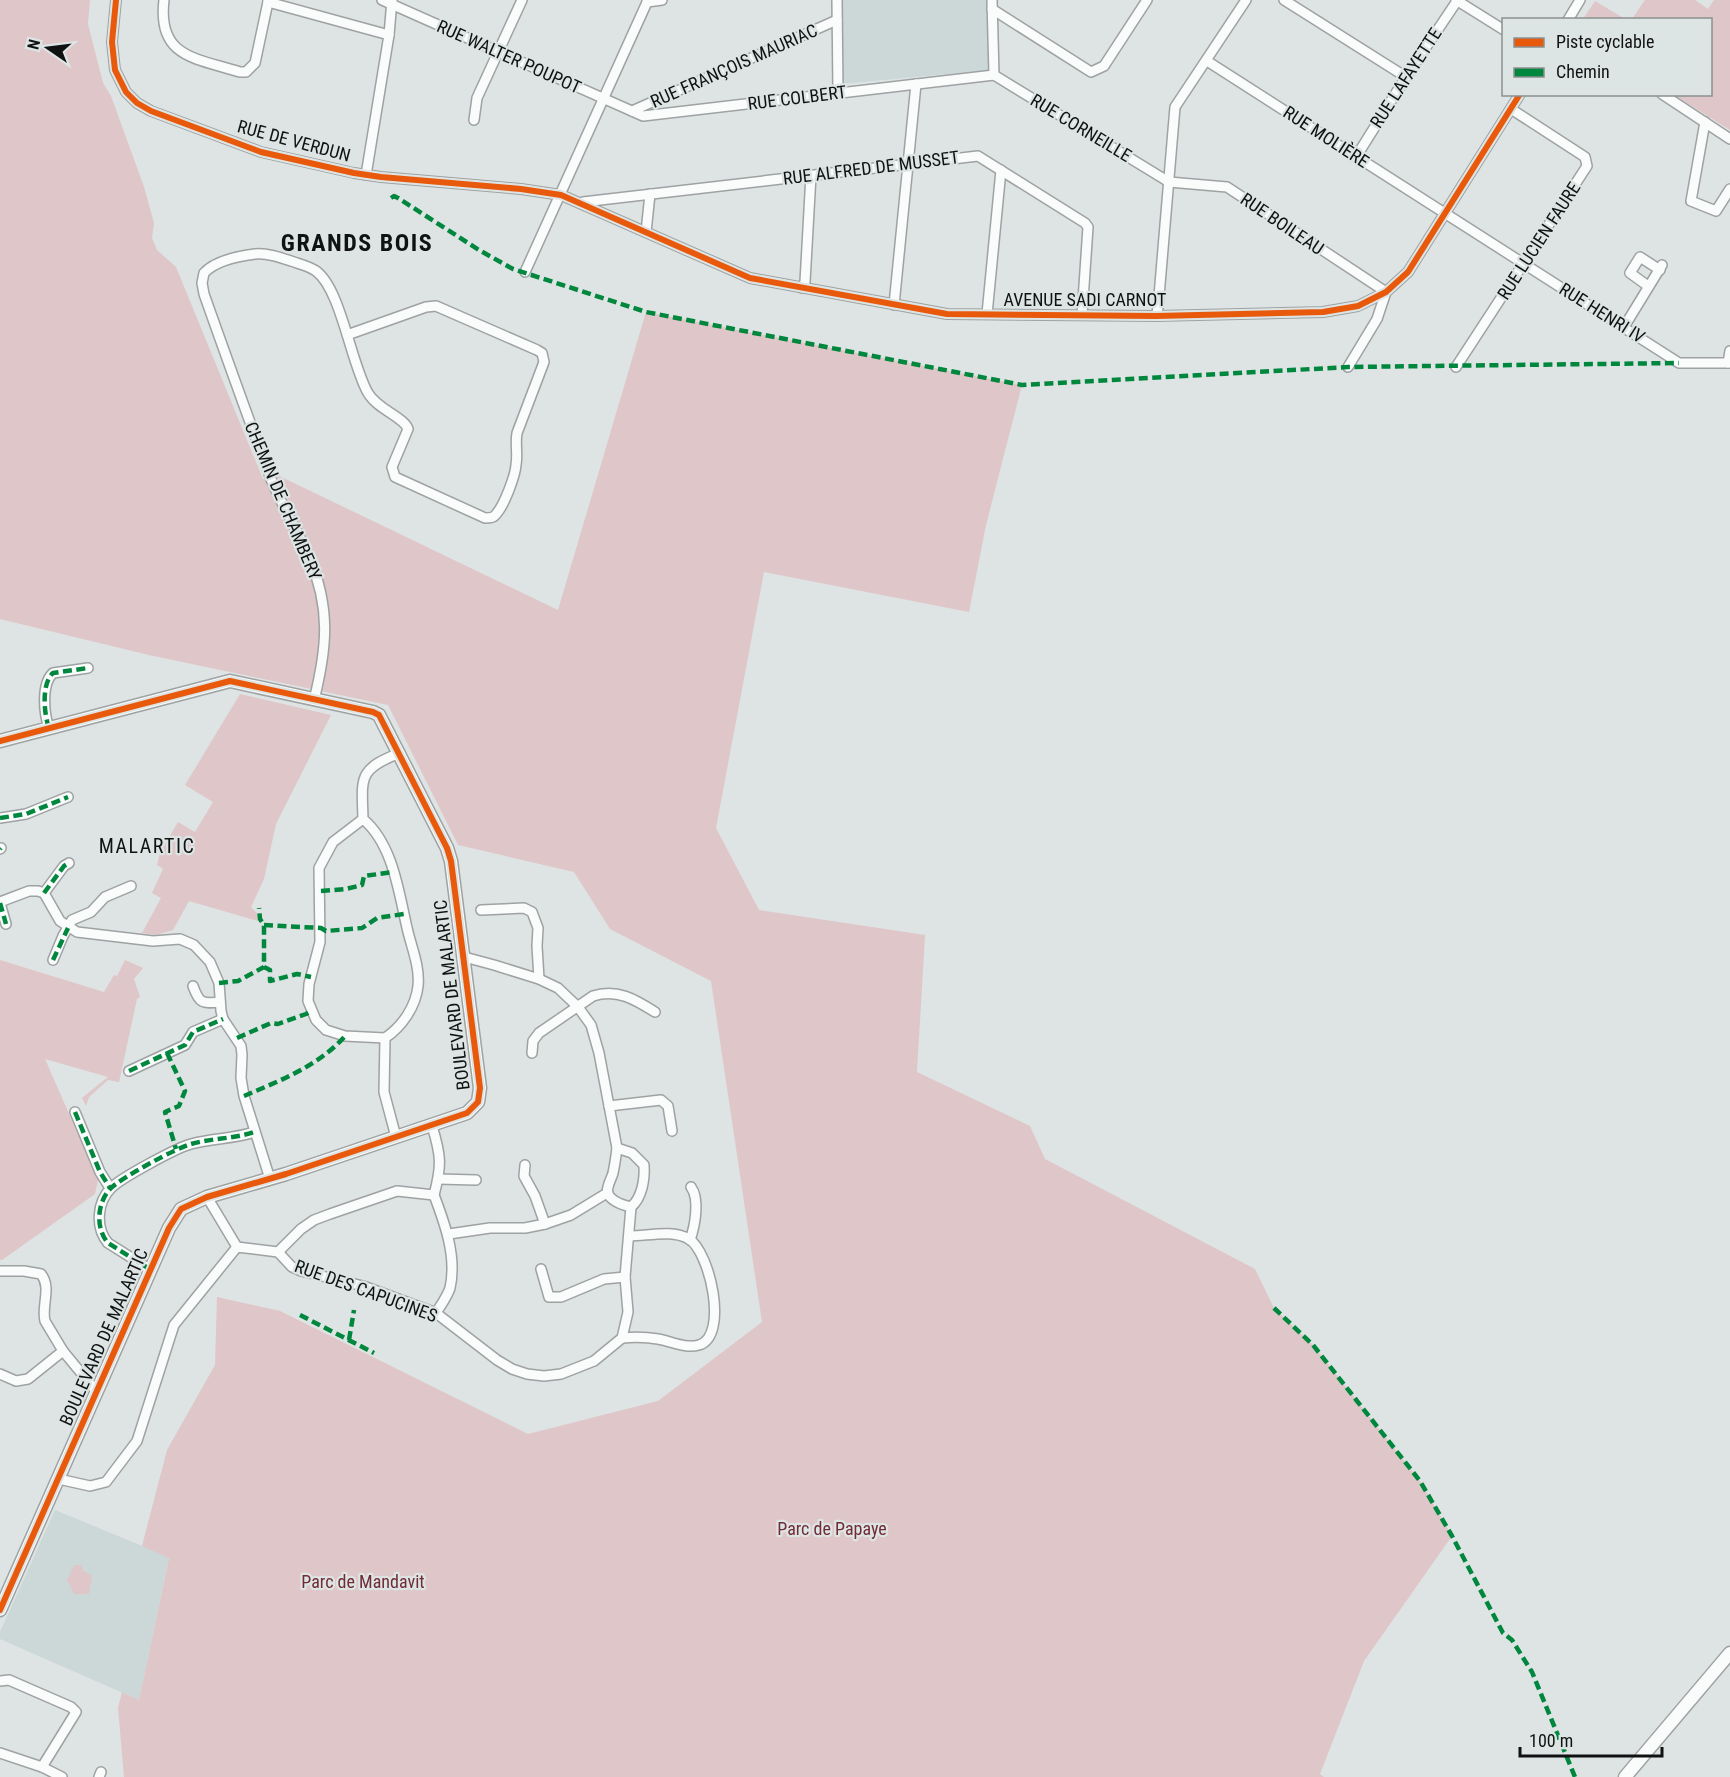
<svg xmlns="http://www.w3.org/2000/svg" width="1730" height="1777" font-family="'Roboto Condensed',sans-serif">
	<rect width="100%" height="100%" fill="#dee3e3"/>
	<!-- built -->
	<g fill="#ccd7d7">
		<path d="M842 0H986L989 70 842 84Z"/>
		<path d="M55 1510 169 1557 139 1700 0 1639V1632Z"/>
	</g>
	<!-- green -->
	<g fill="#dfc6c9">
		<path d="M0 0H90L88 24 103 83 111 96 144 187 154 223 152 238 157 250 176 267 263 479 271 472 558 610 646 312 1022 385 986 525 969 612 764 572 716 828 759 910 925 935 917 1072 1030 1126 1045 1159 1255 1269 1274 1308 1313 1345 1420 1481 1452 1536 1364 1661 1320 1774 1324 1777H124L118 1708 122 1692 139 1700 169 1558 142 1546 167 1450 215 1365 217 1297 280 1311 528 1434 658 1401 762 1322 711 981 610 929 574 872 458 845 388 705 149 655 0 619Z"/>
		<path d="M1645 0H1695L1708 9 1714 0H1730V130L1674 95 1710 94V20L1632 19Z"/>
		<path d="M1595 1 1625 19H1583Z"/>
		<path d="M240 694 331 715 276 824 264 879 251 907 257 913 258 921 189 901 173 930 156 935 142 933 161 898 152 893 163 869 157 865 160 853 178 822 195 832 213 802 185 785Z"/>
		<path d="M0 960 104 992 114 975 117 976 125 960 143 968 134 979 140 997 137 999 119 1082 108 1080 89 1097 86 1106 82 1098 108 1077 45 1059 98 1180 95 1194 2 1260H0Z"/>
		<path d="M74 1565H82L83 1571 92 1575 89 1594H74L67 1580Z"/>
	</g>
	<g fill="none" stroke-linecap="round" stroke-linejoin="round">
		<defs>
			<g id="street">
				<path d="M116 0 112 42 115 70 126 92 137 103 151 111 261 152 354 173 381 177 521 189 561 195 750 278 947 314 1156 316 1323 312 1358 306 1386 292 1408 272 1520 94"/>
				<path d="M164 0C157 58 196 58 240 72H246L255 63 268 2"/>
				<path d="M268 0V2L389 35"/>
				<path d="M382 0 643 116 994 75"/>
				<path d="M837 0 838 93"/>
				<path d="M992 0 994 75"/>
				<path d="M1284 0 1406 77"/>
				<path d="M1456 0 1504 30"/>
				<path d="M647 2 662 0"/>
				<path d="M992 9 1091 72 1104 66 1147 0"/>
				<path d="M1568 20 1580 0"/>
				<path d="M1207 61 1679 363H1730"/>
				<path d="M994 75 1169 182 1227 187 1386 292 1377 319 1348 367"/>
				<path d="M1662 94 1730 139"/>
				<path d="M632 111 837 20"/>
				<path d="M474 120 477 98 522 0"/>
				<path d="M1705 122 1691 201 1716 211 1730 189"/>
				<path d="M1356 157 1406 77 1457 1"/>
				<path d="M366 175 389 35 392 0"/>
				<path d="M583 202 978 156 1085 223 1088 227 1082 315"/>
				<path d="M646 232 650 194"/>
				<path d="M525 272 648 0"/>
				<path d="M1648 286 1630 273 1640 257 1660 270"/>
				<path d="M802 288 805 282 811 175"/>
				<path d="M894 305 916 84"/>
				<path d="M987 314 1001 170"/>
				<path d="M1156 316 1158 308 1175 107 1246 0"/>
				<path d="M1624 327 1662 265"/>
				<path d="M1728 363 1730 351"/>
				<path d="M1456 367 1587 166 1585 157 1511 109"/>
				<path d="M314 700C327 648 331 608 309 557 298 531 282 506 271 479 248 418 226 356 204 294L202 283 204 273C215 261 239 256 255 254 267 253 279 257 291 261 299 264 309 266 316 271 341 289 351 364 368 393 378 410 404 417 408 429L392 467 395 477 485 518C490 518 494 518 497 513 504 505 515 477 516 465 518 454 515 444 517 433L544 362 542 353 537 350 436 306 426 307 347 335"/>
				<path d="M49 728C44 714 41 684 53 673L88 668"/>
				<path d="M0 818 26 814 68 797"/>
				<path d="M363 819 333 842 319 868 320 942 309 984 308 1001 316 1020 326 1030 345 1036 385 1038"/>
				<path d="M0 849 1 848"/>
				<path d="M44 893 64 866 69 863"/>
				<path d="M0 902 29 891H38L44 893 60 921 77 932 153 941 180 939 194 945 210 962 219 983 221 1011 223 1019 241 1046 242 1055 241 1078 244 1096 270 1179"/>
				<path d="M0 903 6 924"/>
				<path d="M481 910 524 908 532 912 538 928 537 946 539 979"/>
				<path d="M462 959 468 958 494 965 539 979 558 988 578 1007 591 1025 599 1053 617 1148"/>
				<path d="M53 960 63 936 72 920 91 912 105 897 131 886"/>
				<path d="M193 986C199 1003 202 1004 220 1002"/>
				<path d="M385 1038C402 1027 416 1006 418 986 420 968 412 948 408 932 399 895 394 845 363 819 362 779 357 769 400 753"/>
				<path d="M385 1038 384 1092 396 1137"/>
				<path d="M532 1053 533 1041 539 1033 593 996C617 988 636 1000 655 1012"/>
				<path d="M129 1071 185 1045 193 1032 223 1019"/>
				<path d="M609 1106 661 1100 668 1106 672 1131"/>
				<path d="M75 1112 100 1172 110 1188"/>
				<path d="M617 1148 632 1153 644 1165C645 1179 642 1198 631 1207 622 1205 604 1199 608 1187 609 1182 612 1177 613 1173 615 1164 616 1156 617 1148Z"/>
				<path d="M525 1165 524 1176 535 1196 545 1224"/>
				<path d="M438 1179 476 1180"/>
				<path d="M434 1195C445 1224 457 1257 450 1288 447 1297 441 1305 436 1313"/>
				<path d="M207 1197 237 1247"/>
				<path d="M449 1234 490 1228H525L545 1224 571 1215 607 1193"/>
				<path d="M690 1240C695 1226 700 1199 691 1187"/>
				<path d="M278 1252 292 1267 301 1271 363 1286 436 1313 497 1360 512 1369 527 1374 544 1376 561 1374 594 1361 622 1338 628 1312 625 1277 631 1207"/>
				<path d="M541 1269 549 1297H561L604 1279 625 1277"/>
				<path d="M151 1270 108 1243C95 1228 97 1202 111 1188 121 1178 176 1148 191 1144 212 1138 234 1139 254 1132"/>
				<path d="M0 1271H24L41 1274C52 1288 41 1306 45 1321L63 1351 96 1391"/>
				<path d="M622 1338C634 1337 646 1337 658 1339 671 1341 685 1349 699 1345 729 1336 710 1252 689 1239 672 1229 648 1236 630 1236"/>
				<path d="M0 1374 16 1381 28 1379 63 1351"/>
				<path d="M58 1477 63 1480 90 1486 106 1482 137 1441 174 1325 237 1247 278 1252 301 1229 314 1220 330 1214 397 1191 434 1195C442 1165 441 1155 432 1126"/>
				<path d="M0 1681 9 1680 71 1707 76 1712 42 1767 0 1753"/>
				<path d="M42 1767 62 1777"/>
				<path d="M99 1777 101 1772"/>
			</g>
			<g id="secondary">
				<path d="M0 741 230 681 373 712 379 715 447 848 451 861 480 1088 478 1102 467 1113 286 1174 207 1197 181 1209 169 1228 0 1610"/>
				<path d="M1625 1777 1730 1653"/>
			</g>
		</defs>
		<!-- street casing -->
		<use href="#street" stroke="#9ea2a2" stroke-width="12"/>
		<!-- secondary casing -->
		<use href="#secondary" stroke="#9ea2a2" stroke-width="15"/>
		<!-- street -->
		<use href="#street" stroke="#fafbfb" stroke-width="9"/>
		<!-- secondary -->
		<use href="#secondary" stroke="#fafbfb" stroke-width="12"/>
		<!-- quiet -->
		<g stroke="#00873e" stroke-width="4.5" stroke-dasharray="9 4.5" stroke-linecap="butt">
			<path d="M391 198 394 196 398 198 479 250 513 269 646 312 1022 385 1348 367 1679 363"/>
			<path d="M49 728C44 714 41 684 53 673L88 668"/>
			<path d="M0 818 26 814 68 797"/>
			<path d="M0 849 1 848"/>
			<path d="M321 891 346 889 362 885 364 876 394 872"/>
			<path d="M44 893 64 866 69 863"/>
			<path d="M0 903 6 924"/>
			<path d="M264 925 321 928 326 931 362 928 377 918 404 914"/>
			<path d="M53 960 68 928"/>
			<path d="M264 967 270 970V981L297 974 311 977"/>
			<path d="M219 983 238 981 264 967V925L260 919 259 908"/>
			<path d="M237 1038 271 1023 278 1024 306 1014 311 1011"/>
			<path d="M167 1053 185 1091 179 1106 165 1112 176 1149"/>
			<path d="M129 1071 185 1045 193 1032 223 1019"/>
			<path d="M244 1096C279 1081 319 1066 345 1036"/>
			<path d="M75 1112 100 1172 110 1188"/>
			<path d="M151 1270 108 1243C95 1228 97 1202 111 1188 121 1178 176 1148 191 1144 212 1138 234 1139 254 1132"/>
			<path d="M1274 1308 1313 1345 1420 1481 1452 1536 1503 1633 1512 1640 1532 1672 1575 1777"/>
			<path d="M300 1315 374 1353"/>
			<path d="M349 1340 354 1310"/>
		</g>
		<defs>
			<g id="cycleway">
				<path d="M116 0 112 42 115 70 126 92 137 103 151 111 261 152 354 173 381 177 521 189 561 195 750 278 947 314 1156 316 1323 312 1358 306 1386 292 1408 272 1520 94"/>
				<path d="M0 741 230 681 373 712 379 715 447 848 451 861 480 1088 478 1102 467 1113 286 1174 207 1197 181 1209 169 1228 0 1610"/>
			</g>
		</defs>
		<!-- cycleway casing -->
		<use href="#cycleway" stroke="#dde4e4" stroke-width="10"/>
		<!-- cycleway -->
		<use href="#cycleway" stroke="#e8590c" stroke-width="6"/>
	</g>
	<g text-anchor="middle" stroke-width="4.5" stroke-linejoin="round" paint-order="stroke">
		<!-- street labels -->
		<g font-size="18" fill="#101212" stroke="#dde4e4">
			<text transform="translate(509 57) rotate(24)" y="6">RUE WALTER POUPOT</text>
			<text transform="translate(734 66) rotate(-24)" y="6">RUE FRANÇOIS MAURIAC</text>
			<text transform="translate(1406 78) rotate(-57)" y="6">RUE LAFAYETTE</text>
			<text transform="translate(797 98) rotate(-7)" y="6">RUE COLBERT</text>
			<text transform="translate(1081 128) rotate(31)" y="6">RUE CORNEILLE</text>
			<text transform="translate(1326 137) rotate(33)" y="6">RUE MOLIÈRE</text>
			<text transform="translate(294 141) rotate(15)" y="6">RUE DE VERDUN</text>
			<text transform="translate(871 168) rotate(-7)" y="6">RUE ALFRED DE MUSSET</text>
			<text transform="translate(1282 224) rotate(34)" y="6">RUE BOILEAU</text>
			<text transform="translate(1539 241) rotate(-57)" y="6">RUE LUCIEN FAURE</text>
			<text x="1085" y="306">AVENUE SADI CARNOT</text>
			<text transform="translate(1602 313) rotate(32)" y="6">RUE HENRI IV</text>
			<text transform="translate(283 501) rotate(67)" y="6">CHEMIN DE CHAMBERY</text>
			<text transform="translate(452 995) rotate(-97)" y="6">BOULEVARD DE MALARTIC</text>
			<text transform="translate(366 1291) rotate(20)" y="6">RUE DES CAPUCINES</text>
			<text transform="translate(104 1337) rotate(-66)" y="6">BOULEVARD DE MALARTIC</text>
		</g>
		<!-- park labels -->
		<g font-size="18" fill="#722b36" stroke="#dde4e4">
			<text x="832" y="1535">Parc de Papaye</text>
			<text x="363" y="1588">Parc de Mandavit</text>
		</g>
		<!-- neighbourhood labels -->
		<g font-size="20" letter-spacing="1.5" fill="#101212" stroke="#dde4e4">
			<text x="147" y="853">MALARTIC</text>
		</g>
		<!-- district labels -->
		<g font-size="24" font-weight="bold" letter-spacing="1.5" fill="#101212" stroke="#dde4e4">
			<text x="357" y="251">GRANDS BOIS</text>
		</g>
	</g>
	<!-- legend -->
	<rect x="1502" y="18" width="210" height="78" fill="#dde4e4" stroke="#8b9090" stroke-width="1.5"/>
	<rect x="1514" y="38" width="30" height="9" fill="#e8590c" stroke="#8b9090" stroke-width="1.5"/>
	<text x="1556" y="48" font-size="18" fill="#101212">Piste cyclable</text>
	<rect x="1514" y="68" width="30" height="9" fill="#00873e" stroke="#8b9090" stroke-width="1.5"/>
	<text x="1556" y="78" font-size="18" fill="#101212">Chemin</text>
	<!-- north arrow -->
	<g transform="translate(48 48) rotate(284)" stroke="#dde4e4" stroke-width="4.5" paint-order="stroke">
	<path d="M0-4.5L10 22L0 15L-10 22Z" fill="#101212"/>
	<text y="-9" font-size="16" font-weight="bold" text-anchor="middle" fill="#101212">N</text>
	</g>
	<!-- scale -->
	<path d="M1520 1747v9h142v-9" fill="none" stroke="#101212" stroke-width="3"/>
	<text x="1529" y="1747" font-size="18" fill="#101212" stroke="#dde4e4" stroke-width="4.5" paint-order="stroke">100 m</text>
</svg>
